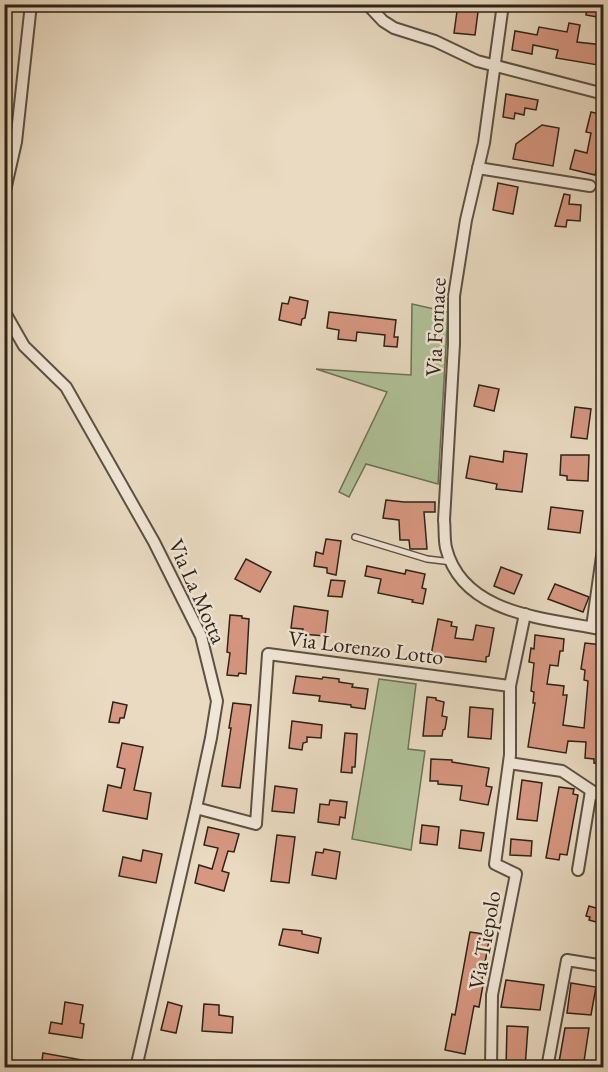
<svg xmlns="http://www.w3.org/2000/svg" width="608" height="1072" font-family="'EB Garamond',serif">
	<rect width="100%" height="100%" fill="#e9dac1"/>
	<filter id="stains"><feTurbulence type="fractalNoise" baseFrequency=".00333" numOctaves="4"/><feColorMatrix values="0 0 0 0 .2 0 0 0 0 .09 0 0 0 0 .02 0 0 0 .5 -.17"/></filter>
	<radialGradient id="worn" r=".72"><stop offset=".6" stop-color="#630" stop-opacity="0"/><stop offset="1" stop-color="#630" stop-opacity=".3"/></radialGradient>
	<!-- green -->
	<g fill="#b0c198" stroke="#6e7258" stroke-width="1.5">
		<path d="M412 304 448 312 438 484 366 464 349 497 339 492 387 392 316 369 411 375Z"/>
		<path d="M379 679 416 684 408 749 425 751 411 850 352 839Z"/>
	</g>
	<!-- building -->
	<g fill="#d79781" stroke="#2d2318" stroke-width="1.5">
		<path d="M458 4H479L475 35 454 33Z"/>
		<path d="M588 4H603V18L586 15Z"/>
		<path d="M569 23 580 25 577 42 603 45V59L599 58 598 65 556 58 558 50 533 45 532 54 512 50 515 31 537 35 539 27 567 32Z"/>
		<path d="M506 94 538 100 536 110 525 108 524 115 515 113 514 119 503 117Z"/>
		<path d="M591 112 600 114 599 118 603 120V159L600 158 595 175 570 169 575 150 587 153 591 133 586 132Z"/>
		<path d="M542 125 559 128 553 166 513 159 516 144Z"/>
		<path d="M498 183 518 187 513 214 493 210Z"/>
		<path d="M564 194 570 195 569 204 581 205 580 221 567 220 566 227 555 226Z"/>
		<path d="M290 297 308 301 305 318 302 319 301 325 279 320 282 303 288 304Z"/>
		<path d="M329 312 396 320 394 337H398L397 347 384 346 385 335 357 332 356 341 338 339 339 330 327 328Z"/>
		<path d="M479 385 499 389 494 411 474 406Z"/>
		<path d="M575 407 591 409 587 439 571 437Z"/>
		<path d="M504 451 527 454 522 492 496 489 497 484 466 478 470 456 503 462Z"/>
		<path d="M561 455H589L588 481 567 480V476L560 475Z"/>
		<path d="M386 500 404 502H435V512H424L427 549H410L409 540H400L399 520 383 518Z"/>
		<path d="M551 507 583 511 580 533 548 529Z"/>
		<path d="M326 539 341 541 336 575 327 573V568L314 566 316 552 323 554Z"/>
		<path d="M246 559 271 572 260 592 235 579Z"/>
		<path d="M367 566 405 574 406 570 425 574 422 588 426 589 423 604 412 602 413 600 378 593 381 579 365 576Z"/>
		<path d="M501 567 522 575 514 594 494 586Z"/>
		<path d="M331 580 345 581 342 597 328 596Z"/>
		<path d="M555 584 589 597 583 612 548 599Z"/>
		<path d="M294 606 328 611 325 636 302 634 303 629 291 628Z"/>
		<path d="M230 615 242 616V618L249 619 246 674 239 673 238 676 227 675 230 653 227 652Z"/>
		<path d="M438 619 452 622 451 626 457 627 455 638 473 640 476 625 494 628 489 656 486 657V662L431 655Z"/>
		<path d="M535 635 564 639 563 651H560L558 666 550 665 547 684 564 686 563 695H567L563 725 584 728 588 681 584 680 585 670 581 669 585 643 603 645V659H600L597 681 603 682 602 749H603V764L594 763V759L585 758 586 742 568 741 566 753 528 747 535 703H533L534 692 531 691 534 663 529 662 531 648 534 649Z"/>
		<path d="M296 676 322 679 323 677 339 679V682L353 684 352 687 368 689 365 709 351 707V705L319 701 320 696 293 693Z"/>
		<path d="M427 697 436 698V700L444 702 442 716 447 717 445 729 443 730 442 736H423Z"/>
		<path d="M113 702 127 705 124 718H120L119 723 109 722Z"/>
		<path d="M233 703 251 705 240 788 222 786 231 728H229Z"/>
		<path d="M470 707 493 709 491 739 468 737Z"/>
		<path d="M292 721 322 725 321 738 307 737V742L303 743 302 750 289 748Z"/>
		<path d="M345 733 357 734 355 767H352V773L341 772Z"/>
		<path d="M122 743 143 747 134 790 151 793 147 819 103 811 108 785 121 788 125 769 117 767Z"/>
		<path d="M431 759 452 760V762L489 768 486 786 492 787 488 805 460 800 462 786 438 784V781H430Z"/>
		<path d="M522 780 542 783 537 821 517 819Z"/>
		<path d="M275 786 297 789 294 813 272 811Z"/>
		<path d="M559 787 574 789 573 794 578 795 567 855 560 854 559 860 546 858Z"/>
		<path d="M330 800 347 802 345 818 340 817 339 825 318 822 320 804 329 805Z"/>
		<path d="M422 825 439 827 437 845 420 843Z"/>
		<path d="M208 827 239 834 234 852 228 851 222 871 229 873 224 891 195 883 199 865 212 869 218 848 204 845Z"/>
		<path d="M461 830 484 833 481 851 459 848Z"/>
		<path d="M277 835 295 837 289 883 271 881Z"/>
		<path d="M511 839 532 841 531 856 510 855Z"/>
		<path d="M324 849 340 852 336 879 312 875 316 852 323 853Z"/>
		<path d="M143 850 162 854 156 883 119 876 123 857 141 861Z"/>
		<path d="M589 906 603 910V924L589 920 590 917 586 916Z"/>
		<path d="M283 929 302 931V934L321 938 318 953 279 945Z"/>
		<path d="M470 932 490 935 481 985H483L479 1007 474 1006 465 1054 445 1050 452 1014 455 1015Z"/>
		<path d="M506 980 544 985 540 1010 501 1007Z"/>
		<path d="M571 983 596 987 591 1015 567 1013Z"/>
		<path d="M65 1002 83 1005 80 1023 84 1024 82 1038 49 1033 51 1022 62 1024Z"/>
		<path d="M168 1002 182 1006 176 1033 161 1030Z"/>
		<path d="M204 1004 219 1005V1015L233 1017 232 1033 202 1031Z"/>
		<path d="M507 1026 528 1027 525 1068H506Z"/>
		<path d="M565 1028H589L583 1068H558Z"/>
		<path d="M43 1053 99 1063 98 1068H41Z"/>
	</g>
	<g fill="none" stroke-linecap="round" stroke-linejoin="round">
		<defs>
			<path id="lane" d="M355 537 427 559 452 562"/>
			<g id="street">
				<path d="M367 4 383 21 394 28 435 41 477 61 604 94"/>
				<path d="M503 4 484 143 466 220 454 296V344L444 520C445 529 444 539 446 548 463 616 548 618 604 630"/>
				<path d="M478 168 590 186"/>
				<path d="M4 195 16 142 31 4"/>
				<path d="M4 311 24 346 66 387 154 542 201 636 217 701 211 738 196 808 136 1068"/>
				<path d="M592 627 604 542"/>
				<path d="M509 763 562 771 604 799"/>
				<path d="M196 808 256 824 268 654 510 686"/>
				<path d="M578 870 591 791"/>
				<path d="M491 1068 492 995 516 874 495 864 510 755V686L525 614"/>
				<path d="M547 1068 567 960 604 966"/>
			</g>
		</defs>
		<!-- lane casing -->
		<use href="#lane" stroke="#5c5142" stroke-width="8"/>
		<!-- street casing -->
		<use href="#street" stroke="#5c5142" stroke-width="14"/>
		<!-- lane -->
		<use href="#lane" stroke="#f1e7d7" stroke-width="5"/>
		<!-- street -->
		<use href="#street" stroke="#f1e7d7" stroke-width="10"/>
	</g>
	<g text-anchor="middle" stroke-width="5" stroke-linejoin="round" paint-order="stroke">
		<!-- street labels -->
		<g font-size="22" fill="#2d2318" stroke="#f1e7d7">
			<text transform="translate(435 327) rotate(-87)" y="8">Via Fornace</text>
			<text transform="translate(198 591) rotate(66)" y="8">Via La Motta</text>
			<text transform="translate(366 647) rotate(7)" y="8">Via Lorenzo Lotto</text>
			<text transform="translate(484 940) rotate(-80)" y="8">Via Tiepolo</text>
		</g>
	</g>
	<!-- margin -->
	<rect width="608" height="1072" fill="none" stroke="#e9dac1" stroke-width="24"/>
	<rect x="6" y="6" width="596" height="1060" fill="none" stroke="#2d2318" stroke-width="3"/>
	<rect x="12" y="12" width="584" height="1048" fill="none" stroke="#2d2318" stroke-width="1.5"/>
	<rect width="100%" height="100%" filter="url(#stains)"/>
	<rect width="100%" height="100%" fill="url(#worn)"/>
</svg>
